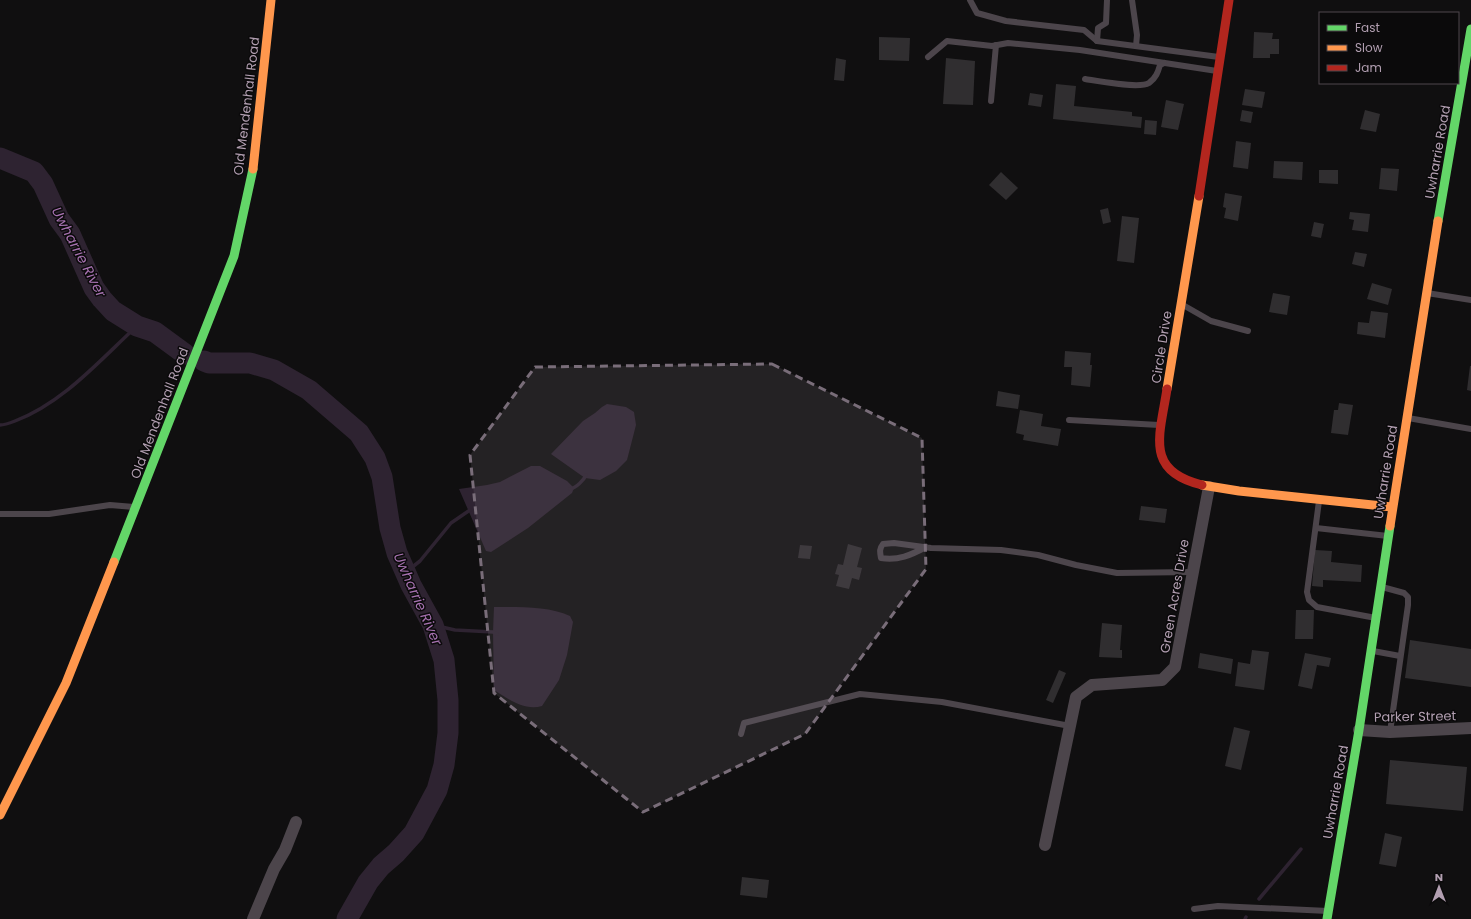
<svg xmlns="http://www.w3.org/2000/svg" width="1471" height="919" font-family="Poppins,sans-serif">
	<rect width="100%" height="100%" fill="#100f10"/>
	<!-- water -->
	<g fill="#2e2331">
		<path d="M607 404 626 407 634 412 636 425 627 460 616 471 600 480 585 478 551 454 583 421 595 413 602 407Z"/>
		<path d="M531 466H540L567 481 574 488 572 493 528 528 491 552 486 551 459 489 487 485 500 482Z"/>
		<path d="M494 607C518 607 549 606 570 616L573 622 567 655 559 680 542 706C524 711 508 699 494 690L493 632Z"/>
	</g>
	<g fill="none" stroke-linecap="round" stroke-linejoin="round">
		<!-- stream -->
		<g stroke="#2e2331" stroke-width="3.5">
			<path d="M0 425C5 425 10 423 15 421 63 403 100 360 137 326"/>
			<path d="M570 489C576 488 584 480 586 475"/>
			<path d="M406 572 420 561 451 523 470 510"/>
			<path d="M433 625 455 630 493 632 497 634"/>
			<path d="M1259 899 1301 849"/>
			<path d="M1245 919 1246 917"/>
		</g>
		<!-- river -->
		<g stroke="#2e2331" stroke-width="21">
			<path d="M0 158 34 172 43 184 59 219 70 234 94 288 102 299 113 311 137 326 155 332 185 354"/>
			<path d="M204 361 209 363H250L274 370 309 390 359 433 375 458 382 477 390 528 397 553 411 585 433 625 444 660 448 700V733L444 765 437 790 414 833 396 853 381 866 368 882 347 919"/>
		</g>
	</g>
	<!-- building -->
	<g fill="#302e30">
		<path d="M1254 32 1273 33 1272 39H1279V54H1270V58H1253Z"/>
		<path d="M879 37 910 38 909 61 879 60Z"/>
		<path d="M836 58 846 60 844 81 834 80Z"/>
		<path d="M946 58 975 61 973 105 943 104Z"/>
		<path d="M1056 84 1076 86 1074 106 1132 112V116L1142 117 1141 128 1053 119Z"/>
		<path d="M1245 89 1265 92 1262 108 1242 105Z"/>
		<path d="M1030 93 1043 95 1041 107 1028 105Z"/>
		<path d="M1166 100 1184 104 1178 130 1161 127Z"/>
		<path d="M1242 110 1253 112 1251 123 1240 121Z"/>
		<path d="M1365 110 1380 114 1376 132 1360 129Z"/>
		<path d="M1145 120 1157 121 1156 135 1144 134Z"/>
		<path d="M1236 141 1251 143 1248 169 1233 167Z"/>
		<path d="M1274 161 1303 162 1302 180 1273 178Z"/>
		<path d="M1381 168 1399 169 1397 191 1379 189Z"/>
		<path d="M1319 170H1338V184L1319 183Z"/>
		<path d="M1001 172 1018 188 1006 200 989 185Z"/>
		<path d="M1225 193 1242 196 1238 221 1224 218 1226 208 1223 207Z"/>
		<path d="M1108 208 1111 222 1103 224 1100 210Z"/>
		<path d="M1350 212 1370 214 1368 232 1352 230 1354 220 1349 219Z"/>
		<path d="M1122 216 1139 218 1134 263 1117 261Z"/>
		<path d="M1314 222 1324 224 1321 238 1311 236Z"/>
		<path d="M1355 252 1367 254 1364 267 1352 264Z"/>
		<path d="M1372 283 1392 289 1388 305 1367 299Z"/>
		<path d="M1273 293 1290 296 1287 315 1269 312Z"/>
		<path d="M1371 311 1388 313 1385 338 1357 334 1358 322 1369 323Z"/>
		<path d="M1065 351 1091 353 1090 365H1092L1090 387 1071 385 1072 367H1064Z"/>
		<path d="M1470 366H1471V391L1467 390Z"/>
		<path d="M998 391 1020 395 1018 409 996 406Z"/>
		<path d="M1339 403 1353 405 1348 435 1331 433 1334 410H1338Z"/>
		<path d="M1020 410 1043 414 1041 426 1061 429 1058 446 1023 440 1024 435 1016 433Z"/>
		<path d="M1141 506 1167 509 1165 523 1139 520Z"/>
		<path d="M848 544 862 548 857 567 862 568 859 580 852 578 849 589 836 586 839 575 835 574 838 564 843 565Z"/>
		<path d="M800 545 812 546 810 559 798 558Z"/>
		<path d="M1315 550 1332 551 1331 562 1362 565 1361 582 1323 580V587L1312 586Z"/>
		<path d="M1296 610H1314L1313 639H1295Z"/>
		<path d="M1102 623 1122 625 1120 650H1122V658L1099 657Z"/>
		<path d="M1410 640 1471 649V687L1405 678Z"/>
		<path d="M1252 650 1269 652 1264 690 1235 686 1238 662 1250 664Z"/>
		<path d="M1200 653 1233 659 1231 674 1198 668Z"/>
		<path d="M1305 653 1331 658 1329 667 1317 665 1312 689 1298 686Z"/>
		<path d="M1059 670 1066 673 1053 703 1046 700Z"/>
		<path d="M1234 727 1250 731 1241 770 1225 766Z"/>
		<path d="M1390 760 1467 767 1463 811 1386 804Z"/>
		<path d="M1385 833 1402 837 1396 867 1379 864Z"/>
		<path d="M742 877 769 880 767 898 740 895Z"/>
	</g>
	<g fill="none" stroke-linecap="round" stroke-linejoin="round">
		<!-- lane -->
		<g stroke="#4c454b" stroke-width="6">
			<path d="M970 0 977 13 1006 21 1084 30 1097 41 1219 57"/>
			<path d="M1132 0 1137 35 1136 46"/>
			<path d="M1097 41 1098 28 1106 23 1107 0"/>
			<path d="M928 57 947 41 992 46 1008 43 1080 50 1217 71"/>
			<path d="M1085 79C1098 81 1139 89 1149 83 1156 78 1158 72 1160 65L1164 63"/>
			<path d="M991 101 996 45"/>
			<path d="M1427 293 1471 300"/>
			<path d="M1183 305 1211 321 1248 331"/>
			<path d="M1408 418 1471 429"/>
			<path d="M1069 420 1159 425"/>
			<path d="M1319 501 1307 592 1309 600 1317 607 1376 618"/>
			<path d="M0 514H49L110 505 134 507"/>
			<path d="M1316 528 1388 536"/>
			<path d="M926 547C911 555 898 561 881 558 880 552 879 549 883 544L894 543 931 548 1001 550 1038 555 1076 565 1117 573 1192 572"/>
			<path d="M1382 587 1404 593 1408 597V605L1390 732"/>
			<path d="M1373 651 1400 656"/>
			<path d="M741 734 744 723 860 694 942 702 1070 726"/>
			<path d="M1194 909 1218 906 1328 911"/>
		</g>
		<!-- street -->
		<g stroke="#4c454b" stroke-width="12">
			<path d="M1359 730 1390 732 1471 728"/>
			<path d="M1045 845 1076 697 1092 685 1162 680 1175 667 1209 487"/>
			<path d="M253 919 274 869 285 850 296 822"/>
		</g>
		<!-- fast -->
		<g stroke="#63d668" stroke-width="9">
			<path d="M1438 221 1471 29"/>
			<path d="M114 562 234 256 253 169"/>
			<path d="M1327 919 1359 730 1390 526"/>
		</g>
		<!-- slow -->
		<g stroke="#ff974d" stroke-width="9">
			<path d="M253 169 271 0"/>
			<path d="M1167 389 1199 196"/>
			<path d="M1202 485 1239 491 1392 507"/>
			<path d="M1390 526 1438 221"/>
			<path d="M0 815 66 683 114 562"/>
		</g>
		<!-- jam -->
		<g stroke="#b3261e" stroke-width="9">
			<path d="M1199 196 1229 0"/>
			<path d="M1167 389C1160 435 1144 471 1202 485"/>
		</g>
	</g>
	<!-- marked area -->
	<path fill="#796d79" fill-opacity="0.2" stroke="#796d79" stroke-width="3" stroke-dasharray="8 5" stroke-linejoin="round" d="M772 364 922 438 926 569 805 734 643 812 494 693 470 455 535 367Z"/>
	<g text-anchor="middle" stroke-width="3" stroke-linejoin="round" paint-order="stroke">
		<!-- street labels -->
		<g font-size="13" fill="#b29fb1" stroke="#0b0a0b">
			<text transform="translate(246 106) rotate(-83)" y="5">Old Mendenhall Road</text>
			<text transform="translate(1437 152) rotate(-80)" y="5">Uwharrie Road</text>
			<text transform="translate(1161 347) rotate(-81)" y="5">Circle Drive</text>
			<text transform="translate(159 413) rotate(-69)" y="5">Old Mendenhall Road</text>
			<text transform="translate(1385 472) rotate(-81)" y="5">Uwharrie Road</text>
			<text transform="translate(1174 596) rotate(-80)" y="5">Green Acres Drive</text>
			<text transform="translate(1415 716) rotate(-1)" y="5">Parker Street</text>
			<text transform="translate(1335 792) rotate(-80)" y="5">Uwharrie Road</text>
		</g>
		<!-- water labels -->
		<g font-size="14" font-style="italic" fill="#a772b1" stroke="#0b0a0b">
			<text transform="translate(79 252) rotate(62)" y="5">Uwharrie River</text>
			<text transform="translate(418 599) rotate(66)" y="5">Uwharrie River</text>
		</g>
	</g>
	<!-- legend -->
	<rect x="1319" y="12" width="140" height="72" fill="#0b0a0b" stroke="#4e464d"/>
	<rect x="1327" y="25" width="20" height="6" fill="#63d668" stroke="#4e464d"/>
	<text x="1355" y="32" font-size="12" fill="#b29fb1">Fast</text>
	<rect x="1327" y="45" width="20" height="6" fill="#ff974d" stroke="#4e464d"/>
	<text x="1355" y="52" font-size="12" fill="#b29fb1">Slow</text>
	<rect x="1327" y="65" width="20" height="6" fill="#b3261e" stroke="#4e464d"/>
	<text x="1355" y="72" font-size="12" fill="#b29fb1">Jam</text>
	<!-- north arrow -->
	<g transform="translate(1439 887)" stroke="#0b0a0b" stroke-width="3" paint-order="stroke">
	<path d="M0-3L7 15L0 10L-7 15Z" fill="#b29fb1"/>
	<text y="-6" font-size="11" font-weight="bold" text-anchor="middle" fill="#b29fb1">N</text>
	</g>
</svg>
